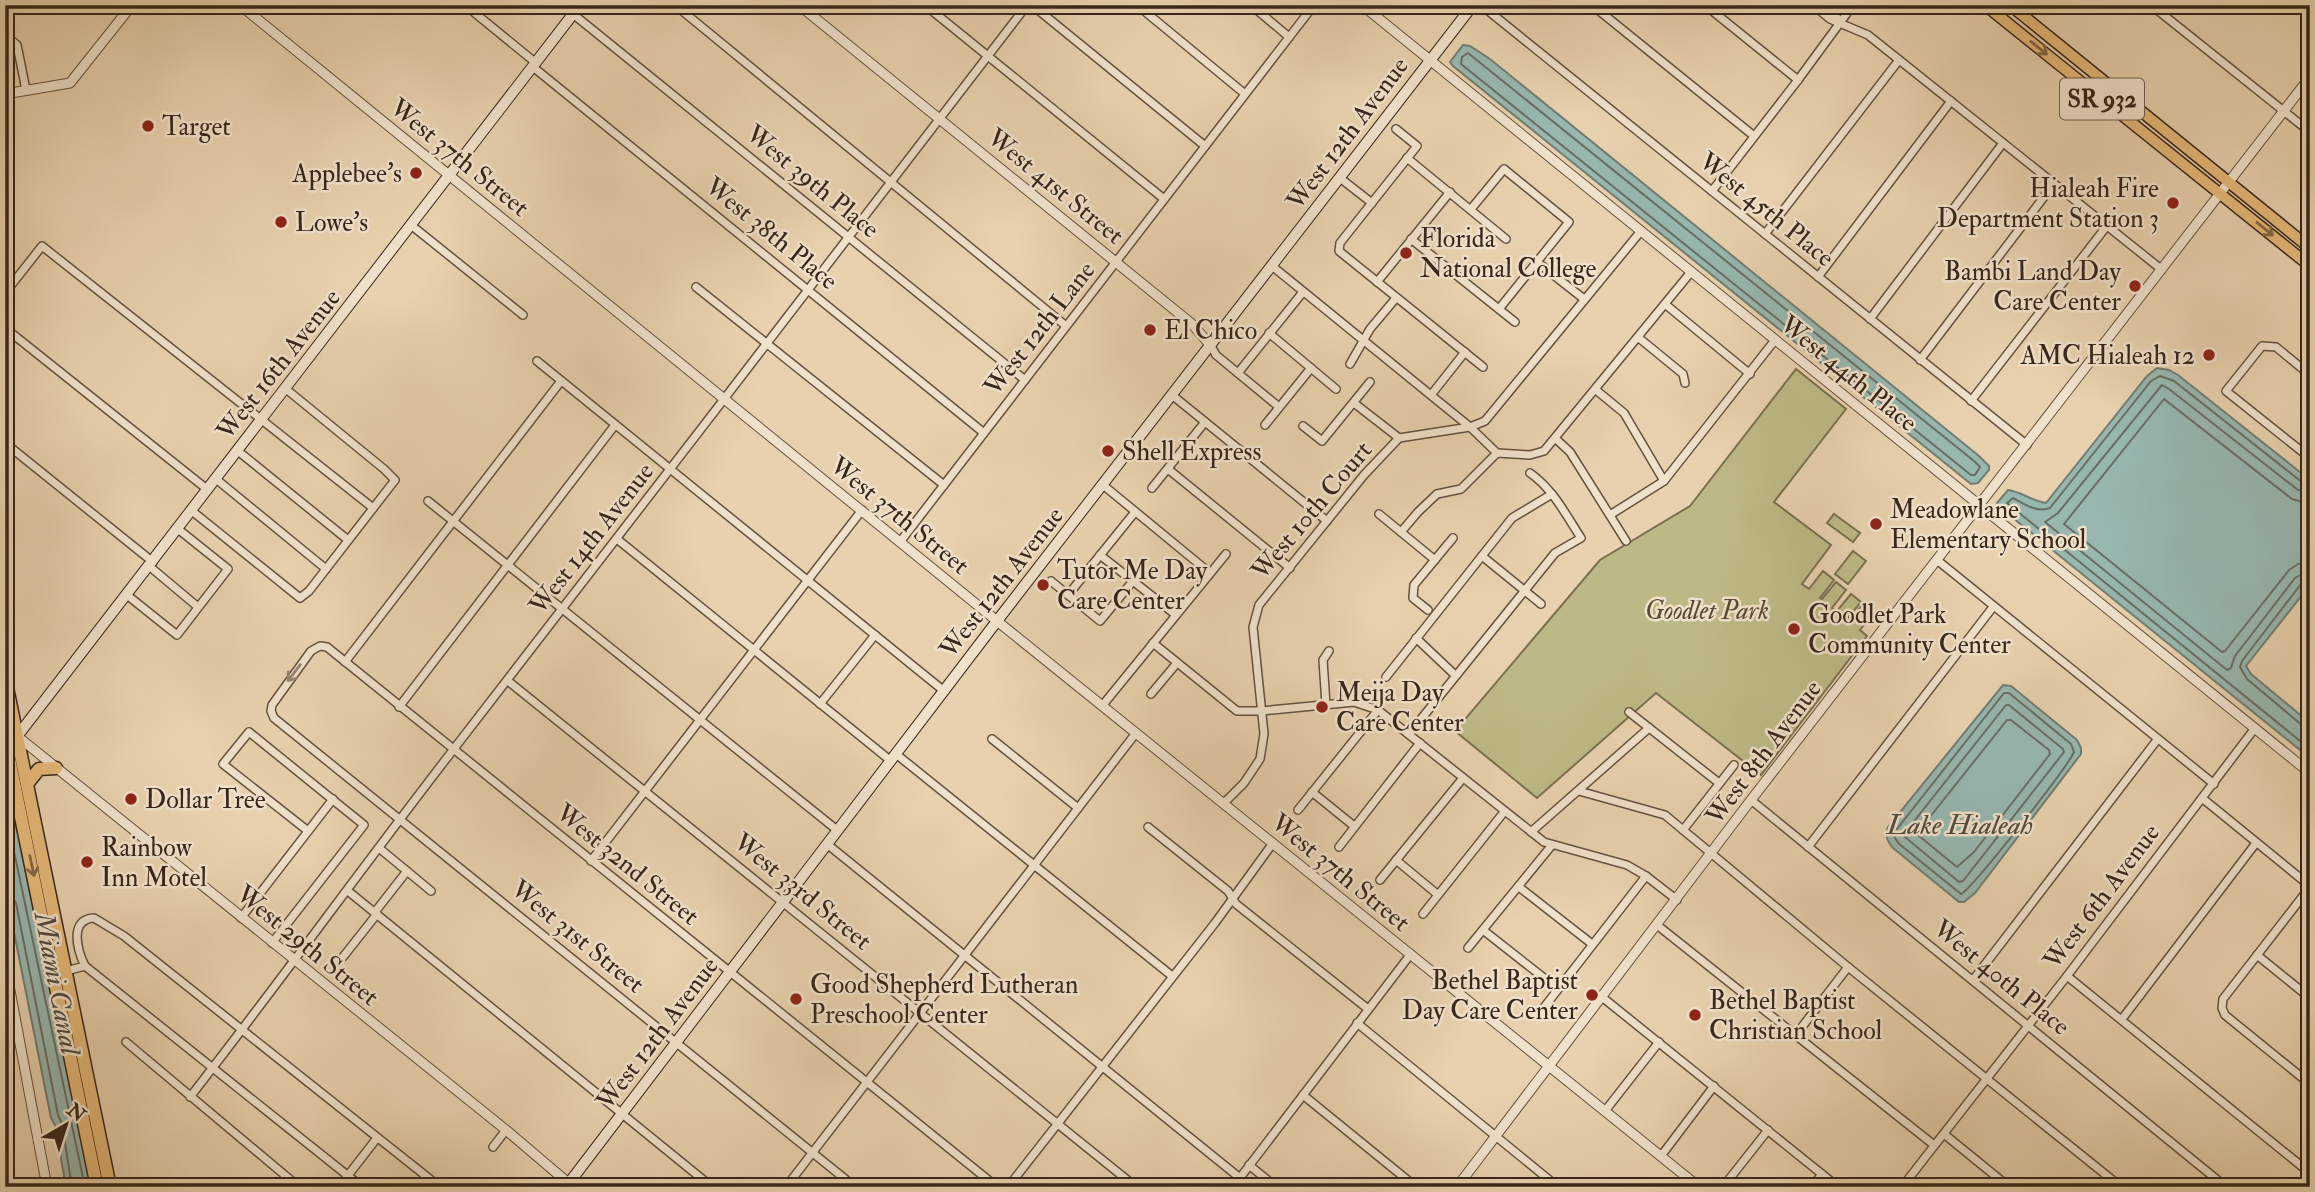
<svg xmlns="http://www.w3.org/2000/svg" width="2315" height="1192" font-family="'IM FELL Double Pica',serif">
	<rect width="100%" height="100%" fill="#e8d1ae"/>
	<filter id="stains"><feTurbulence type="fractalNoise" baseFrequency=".00286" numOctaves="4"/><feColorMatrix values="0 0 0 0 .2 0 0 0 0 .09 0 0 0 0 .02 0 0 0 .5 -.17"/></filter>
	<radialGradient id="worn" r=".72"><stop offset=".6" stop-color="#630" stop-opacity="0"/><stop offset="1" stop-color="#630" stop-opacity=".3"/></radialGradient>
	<!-- green -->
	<g fill="#bdb986" stroke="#7a7050" stroke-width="2">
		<path d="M1796 369 1846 409 1774 502 1831 545 1802 584 1809 589 1823 571 1834 580 1820 598 1822 599 1836 582 1846 590 1832 608 1837 611 1851 594 1861 602 1847 619 1849 622 1863 604 1874 612 1860 630 1867 636 1761 775 1656 693 1537 798 1455 731 1600 560 1690 506Z"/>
		<path d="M1834 514 1860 533 1853 542 1827 523Z"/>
		<path d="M1853 551 1866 561 1848 584 1835 574Z"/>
	</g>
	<!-- water -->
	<g fill="#97b7af" stroke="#717d73" stroke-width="2">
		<path d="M1463 45 1470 46 1490 59 1979 456 1989 466V470L1978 483 1971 484 1453 66 1450 62Z"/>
		<path d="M2157 368 2169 370 2178 375 2310 480V585L2246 666 2251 674 2310 723V758L2003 510 1997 503 2008 490C2022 492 2032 501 2046 503L2147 376Z"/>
		<path d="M2003 685 2011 686 2077 740 2081 748V754L1975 893 1964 902H1959L1893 848C1887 841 1885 836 1888 827Z"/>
		<path d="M5 778 9 782V792L92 1187H66L55 1125 51 1118 5 887Z"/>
	</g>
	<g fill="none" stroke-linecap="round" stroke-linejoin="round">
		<!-- shore -->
		<g stroke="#686e64" stroke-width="2">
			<path d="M1468 53 1974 461 1980 467 1975 475H1971L1461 64 1462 57Z"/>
			<path d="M2310 485 2303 483 2174 381 2160 376 2151 381 2050 508C2036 513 2025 504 2013 498L2007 503 2310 749"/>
			<path d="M2310 493 2298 490 2169 389 2162 385 2058 513 2045 522 2227 670 2231 668 2235 656 2295 578 2302 574 2310 572"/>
			<path d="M2310 504 2292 499 2164 399 2064 524 2222 652 2225 651 2289 570 2298 564 2310 562"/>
			<path d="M2310 581 2301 584 2242 661 2240 667 2247 679 2303 726 2310 727"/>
			<path d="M2004 693H2009L2071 744 2074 752C2067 768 1972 889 1961 894L1898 843 1893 834Z"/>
			<path d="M2006 705H2009L2063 749 2064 752 1963 881 1959 882 1905 837 1904 834Z"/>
			<path d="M2007 720H2011L2049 750 2050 754 1974 852 1957 867 1919 836 1918 832Z"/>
			<path d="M5 809 85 1187"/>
			<path d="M5 896 12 897 16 903 58 1115 62 1124 72 1187"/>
		</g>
		<defs>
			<g id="minor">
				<path d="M465 5 536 63"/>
				<path d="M675 5 1066 326"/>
				<path d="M925 5 1164 199"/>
				<path d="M1032 5 1205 146"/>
				<path d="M1137 5 1245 94"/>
				<path d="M1251 5 1289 37"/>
				<path d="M1481 5 2027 445"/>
				<path d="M1592 5 1754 136"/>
				<path d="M1705 5 1798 80"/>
				<path d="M1813 5 1830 19 1868 35 2161 269"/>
				<path d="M1825 5 1840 21"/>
				<path d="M2151 5 2310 132"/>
				<path d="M2257 5 2274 8 2277 5"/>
				<path d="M573 14 1025 380"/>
				<path d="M5 35 17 45 26 90"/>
				<path d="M533 67 984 433"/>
				<path d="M1396 129 1417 146 1340 243 1339 251 1483 367"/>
				<path d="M1407 158 1506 239"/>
				<path d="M1340 178 1372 203"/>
				<path d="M1712 191 1798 80 1853 5"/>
				<path d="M1471 209 1504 169 1569 222 1499 309"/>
				<path d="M411 225 523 315"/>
				<path d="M1765 234 1899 60"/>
				<path d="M1411 239 1515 322"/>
				<path d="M1537 262 1584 299"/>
				<path d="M1272 266 1470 427 1497 453"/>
				<path d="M1818 277 1951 101"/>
				<path d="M1377 282 1450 192"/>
				<path d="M696 287 944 485"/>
				<path d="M5 293 42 246 373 508"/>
				<path d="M1665 304 1750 374"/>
				<path d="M1870 319 2003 143"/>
				<path d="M5 328 208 490"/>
				<path d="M1269 333 1336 389"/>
				<path d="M1639 338 1683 374 1685 383"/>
				<path d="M1211 346 1216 355 1279 407"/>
				<path d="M1920 360 2053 185"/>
				<path d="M537 361 944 691"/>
				<path d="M1350 364 1370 329 1396 298"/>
				<path d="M1238 373 1303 292"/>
				<path d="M2310 375 2276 347 2262 346 2226 391 2310 458"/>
				<path d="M1596 390 1624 413 1664 481"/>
				<path d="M1172 395 1327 521"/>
				<path d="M1431 395 1465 352"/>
				<path d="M1971 401 2106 227"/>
				<path d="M1354 403 1399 438"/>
				<path d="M1265 425 1311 368"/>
				<path d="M1303 426 1322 441 1370 382"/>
				<path d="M1556 439 1570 452 1626 541"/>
				<path d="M5 443 153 562"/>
				<path d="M238 451 348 540"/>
				<path d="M1168 469 1290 568"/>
				<path d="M216 479 326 569"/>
				<path d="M1103 485 1210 573"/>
				<path d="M1152 488 1205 422"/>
				<path d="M428 501 837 830"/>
				<path d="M192 511 300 598 309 591 395 480 384 469 286 389"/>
				<path d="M1379 514 1435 560"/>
				<path d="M1610 515 1664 481 1775 340"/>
				<path d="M1401 532 1418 512 1437 494 1461 489 1497 453 1530 455 1544 451 1691 272"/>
				<path d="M617 539 891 761"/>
				<path d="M900 542 1314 5"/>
				<path d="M1100 555 1176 615"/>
				<path d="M1482 556 1541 604"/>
				<path d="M1937 560 2214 784"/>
				<path d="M149 566 198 607"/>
				<path d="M1051 581 1100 621 1133 581"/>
				<path d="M127 595 177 635 228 569 178 529"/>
				<path d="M1068 595 1135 512"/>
				<path d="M1428 610 1413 598 1414 585 1453 538"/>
				<path d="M1416 638 1455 675"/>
				<path d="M1153 643 1237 711H1261L1354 702 1378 710 1544 842 1627 865 1646 876 1677 900"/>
				<path d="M2310 659V674"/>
				<path d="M345 662 561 381"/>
				<path d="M1386 677 1512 518 1552 494"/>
				<path d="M508 681 1136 1187"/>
				<path d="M1151 694 1177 663"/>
				<path d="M820 704 875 635"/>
				<path d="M1326 705 1323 660 1329 651"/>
				<path d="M1102 706 1226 554"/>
				<path d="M399 707 615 425"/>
				<path d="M1629 712 1719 783"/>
				<path d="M1409 734 1555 553 1581 538C1566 515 1553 489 1530 473"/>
				<path d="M992 739 1078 808"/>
				<path d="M896 754 1172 976"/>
				<path d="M1579 791 1665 815 1848 967 2121 1187"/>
				<path d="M1312 792 1354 826"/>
				<path d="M2202 798 2310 886"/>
				<path d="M1751 800 2226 1187"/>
				<path d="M1224 803 1244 783 1260 759 1264 734 1253 627 1259 605 1364 475 1399 438 1470 427 1485 421 1641 231"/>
				<path d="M1298 810 1378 710"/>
				<path d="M1148 827 1228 891 1236 904 1368 1009"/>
				<path d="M1683 830 1734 765"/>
				<path d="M1531 832 1649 728"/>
				<path d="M827 844 1240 1178"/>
				<path d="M1339 847 1420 743"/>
				<path d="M1808 847 1993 607"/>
				<path d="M379 848 431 891"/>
				<path d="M1396 860 1437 894"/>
				<path d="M591 861 862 510"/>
				<path d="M1380 880 1463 778"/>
				<path d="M1519 887 1592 944"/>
				<path d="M2310 887 2223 999 2222 1008 2225 1015 2310 1084"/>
				<path d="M348 891 712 1187"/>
				<path d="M375 912 407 871"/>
				<path d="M1423 914 1504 812"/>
				<path d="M241 918 333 799"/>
				<path d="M1657 925 1934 1145"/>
				<path d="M1483 930 1558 989"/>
				<path d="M272 943 364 825 249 732 223 764 308 831"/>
				<path d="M1468 948 1552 845"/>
				<path d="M2257 955 2310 998"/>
				<path d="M343 957 377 914"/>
				<path d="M85 966C78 952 68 919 94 918L124 936 431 1180"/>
				<path d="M85 966 362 1187"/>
				<path d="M66 971 85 966"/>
				<path d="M2067 976 2310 1173"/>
				<path d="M1973 980 2157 740"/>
				<path d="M1602 997 1838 1187"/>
				<path d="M1542 1010 1646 876"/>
				<path d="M2122 1019 2256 843"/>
				<path d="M1357 1023 1558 1187"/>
				<path d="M1795 1036 1848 967"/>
				<path d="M126 1042 299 1187"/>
				<path d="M1303 1095 1416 1187"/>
				<path d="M190 1097C279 983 364 865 453 750 645 502 836 254 1027 5"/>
				<path d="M1605 1111 1659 1042"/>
				<path d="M1944 1134 2009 1187"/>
				<path d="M493 1147 506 1130"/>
				<path d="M1661 1156 1714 1086"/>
				<path d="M1249 1165 1276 1187"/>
				<path d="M339 1187 377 1138"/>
				<path d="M786 1187 1136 733"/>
				<path d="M855 1187 274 718 271 711 272 705 311 651 320 646 327 647 997 1187"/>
				<path d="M1008 1187 1215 923 1273 843"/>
				<path d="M1233 1187 1410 955"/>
				<path d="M1680 1187 1687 1177"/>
				<path d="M1723 1187 1768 1130"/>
				<path d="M1812 1187 1822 1174"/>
				<path d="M1902 1187 2067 976 2255 728"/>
			</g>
			<g id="tertiary">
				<path d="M240 5 997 621 1699 1187"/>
				<path d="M799 5 1192 324 1211 346"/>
				<path d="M1362 5 2310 773"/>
				<path d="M5 94 70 83 132 5"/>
				<path d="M17 736 506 1130 573 1187"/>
				<path d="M5 964 47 1187"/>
				<path d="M1457 1187 1751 800 2310 77"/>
			</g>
			<g id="secondary">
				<path d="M15 739 580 5"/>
				<path d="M566 1187 997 621 1473 5"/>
			</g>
			<g id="primary">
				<path d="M1985 5 2310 266"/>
				<path d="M2010 5 2310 248"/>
			</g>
			<g id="trunk">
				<path d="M5 678 110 1187"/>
				<path d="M5 739 97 1187"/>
				<path d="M27 784 39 769 56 768"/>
			</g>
		</defs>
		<!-- minor casing -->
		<use href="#minor" stroke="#64513f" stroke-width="10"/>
		<!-- tertiary casing -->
		<use href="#tertiary" stroke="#64513f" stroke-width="11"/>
		<!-- secondary casing -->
		<use href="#secondary" stroke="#38261a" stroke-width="12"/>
		<!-- primary casing -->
		<use href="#primary" stroke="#38261a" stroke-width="13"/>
		<!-- trunk casing -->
		<use href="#trunk" stroke="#38261a" stroke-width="15"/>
		<!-- minor -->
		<use href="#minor" stroke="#f0e1ca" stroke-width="7"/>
		<!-- tertiary -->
		<use href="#tertiary" stroke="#f0e1ca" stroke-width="9"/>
		<!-- secondary -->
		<use href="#secondary" stroke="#f0e1ca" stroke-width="10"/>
		<!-- primary -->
		<use href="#primary" stroke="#e4b877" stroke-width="10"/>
		<!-- trunk -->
		<use href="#trunk" stroke="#e4b877" stroke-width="12"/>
	</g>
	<!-- one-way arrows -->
	<defs><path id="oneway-shaft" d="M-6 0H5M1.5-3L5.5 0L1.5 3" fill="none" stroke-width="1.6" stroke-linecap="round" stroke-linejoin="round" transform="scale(1.75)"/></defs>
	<g stroke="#856844">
		<use href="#oneway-shaft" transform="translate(2039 48) rotate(39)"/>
		<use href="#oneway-shaft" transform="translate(2265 229) rotate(39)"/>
		<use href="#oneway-shaft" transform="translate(32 866) rotate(78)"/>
	</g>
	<use stroke="#948472" href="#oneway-shaft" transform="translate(294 673) rotate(127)"/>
	<!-- markers -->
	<g fill="#8f2418" stroke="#f0e1ca" stroke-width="2.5">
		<circle cx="148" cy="126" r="7"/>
		<circle cx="416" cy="173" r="7"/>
		<circle cx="2173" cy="203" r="7"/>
		<circle cx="281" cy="222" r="7"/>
		<circle cx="1406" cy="253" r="7"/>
		<circle cx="2135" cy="286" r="7"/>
		<circle cx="1150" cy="330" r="7"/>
		<circle cx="2209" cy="355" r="7"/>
		<circle cx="1108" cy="451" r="7"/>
		<circle cx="1876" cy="524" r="7"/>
		<circle cx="1043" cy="585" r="7"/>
		<circle cx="1794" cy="629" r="7"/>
		<circle cx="1322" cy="707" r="7"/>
		<circle cx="131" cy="799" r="7"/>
		<circle cx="87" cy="862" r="7"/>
		<circle cx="1592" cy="995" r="7"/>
		<circle cx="796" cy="999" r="7"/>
		<circle cx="1695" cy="1015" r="7"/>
	</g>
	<g text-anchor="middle" stroke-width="5" stroke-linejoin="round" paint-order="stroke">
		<!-- shield labels -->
		<rect fill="#f0e1ca" stroke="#6f5e4f" stroke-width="2" x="2060" y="78.5" width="84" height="41" rx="5"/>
		<g font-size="24" font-weight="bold" fill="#38261a">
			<text x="2102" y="107">SR 932</text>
		</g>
		<!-- poi labels -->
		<g font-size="26" fill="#38261a" stroke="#f0e1ca" text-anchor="start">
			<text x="162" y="135">Target</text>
			<text x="402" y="182" text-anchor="end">Applebee's</text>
			<text x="2159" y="197" text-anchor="end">Hialeah Fire<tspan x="2159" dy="30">Department Station 3</tspan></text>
			<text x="295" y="231">Lowe's</text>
			<text x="1420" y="247">Florida<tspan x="1420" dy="30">National College</tspan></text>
			<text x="2121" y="280" text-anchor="end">Bambi Land Day<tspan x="2121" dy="30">Care Center</tspan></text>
			<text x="1164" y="339">El Chico</text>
			<text x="2195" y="364" text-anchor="end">AMC Hialeah 12</text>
			<text x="1122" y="460">Shell Express</text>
			<text x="1890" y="518">Meadowlane<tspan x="1890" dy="30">Elementary School</tspan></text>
			<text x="1057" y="579">Tutor Me Day<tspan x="1057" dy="30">Care Center</tspan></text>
			<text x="1808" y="623">Goodlet Park<tspan x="1808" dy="30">Community Center</tspan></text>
			<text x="1336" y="701">Meija Day<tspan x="1336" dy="30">Care Center</tspan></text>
			<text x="145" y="808">Dollar Tree</text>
			<text x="101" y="856">Rainbow<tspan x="101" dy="30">Inn Motel</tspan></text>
			<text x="1578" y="989" text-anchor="end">Bethel Baptist<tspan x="1578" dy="30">Day Care Center</tspan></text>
			<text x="810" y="993">Good Shepherd Lutheran<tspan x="810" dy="30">Preschool Center</tspan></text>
			<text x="1709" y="1009">Bethel Baptist<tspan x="1709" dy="30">Christian School</tspan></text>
		</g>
		<!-- street labels -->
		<g font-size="26" fill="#38261a" stroke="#f0e1ca">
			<text transform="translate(1347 133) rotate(-53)" y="9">West 12th Avenue</text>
			<text transform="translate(460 157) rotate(39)" y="9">West 37th Street</text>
			<text transform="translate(813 181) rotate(39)" y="9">West 39th Place</text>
			<text transform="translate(1056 186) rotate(39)" y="9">West 41st Street</text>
			<text transform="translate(1767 209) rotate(39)" y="9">West 45th Place</text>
			<text transform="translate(772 233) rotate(39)" y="9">West 38th Place</text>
			<text transform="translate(1039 328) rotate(-52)" y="9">West 12th Lane</text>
			<text transform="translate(278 364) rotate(-52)" y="9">West 16th Avenue</text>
			<text transform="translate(1849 373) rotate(39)" y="9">West 44th Place</text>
			<text transform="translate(1311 510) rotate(-50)" y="9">West 10th Court</text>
			<text transform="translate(900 515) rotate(39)" y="9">West 37th Street</text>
			<text transform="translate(591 538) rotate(-52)" y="9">West 14th Avenue</text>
			<text transform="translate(1001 582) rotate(-52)" y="9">West 12th Avenue</text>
			<text transform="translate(1763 752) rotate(-53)" y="9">West 8th Avenue</text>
			<text transform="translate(628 864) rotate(39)" y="9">West 32nd Street</text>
			<text transform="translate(1341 872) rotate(39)" y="9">West 37th Street</text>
			<text transform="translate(803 891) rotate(39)" y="9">West 33rd Street</text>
			<text transform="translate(2101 896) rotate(-53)" y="9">West 6th Avenue</text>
			<text transform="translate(578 936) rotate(39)" y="9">West 31st Street</text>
			<text transform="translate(308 945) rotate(39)" y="9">West 29th Street</text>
			<text transform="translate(2002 977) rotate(39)" y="9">West 40th Place</text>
			<text transform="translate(657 1033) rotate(-53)" y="9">West 12th Avenue</text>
		</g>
		<!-- park labels -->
		<g font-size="26" font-style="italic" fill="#594b35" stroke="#f0e1ca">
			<text x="1707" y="619">Goodlet Park</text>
		</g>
		<!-- water labels -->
		<g font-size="28" font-style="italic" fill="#504a3f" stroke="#f0e1ca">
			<text x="1960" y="834">Lake Hialeah</text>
			<text transform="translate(58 983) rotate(79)" y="10">Miami Canal</text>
		</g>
	</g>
	<!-- margin -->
	<rect width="2315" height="1192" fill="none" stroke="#e8d1ae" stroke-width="28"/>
	<rect x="7" y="7" width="2301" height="1178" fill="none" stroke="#38261a" stroke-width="3.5"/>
	<rect x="14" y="14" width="2287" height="1164" fill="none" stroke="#38261a" stroke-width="2"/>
	<!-- north arrow -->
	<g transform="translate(66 1125) rotate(39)" stroke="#f0e1ca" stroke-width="5" paint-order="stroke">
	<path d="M0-5L12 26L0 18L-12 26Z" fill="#38261a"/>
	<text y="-10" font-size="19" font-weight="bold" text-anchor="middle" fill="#38261a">N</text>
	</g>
	<rect width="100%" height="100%" filter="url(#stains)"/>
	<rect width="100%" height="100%" fill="url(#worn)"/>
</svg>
